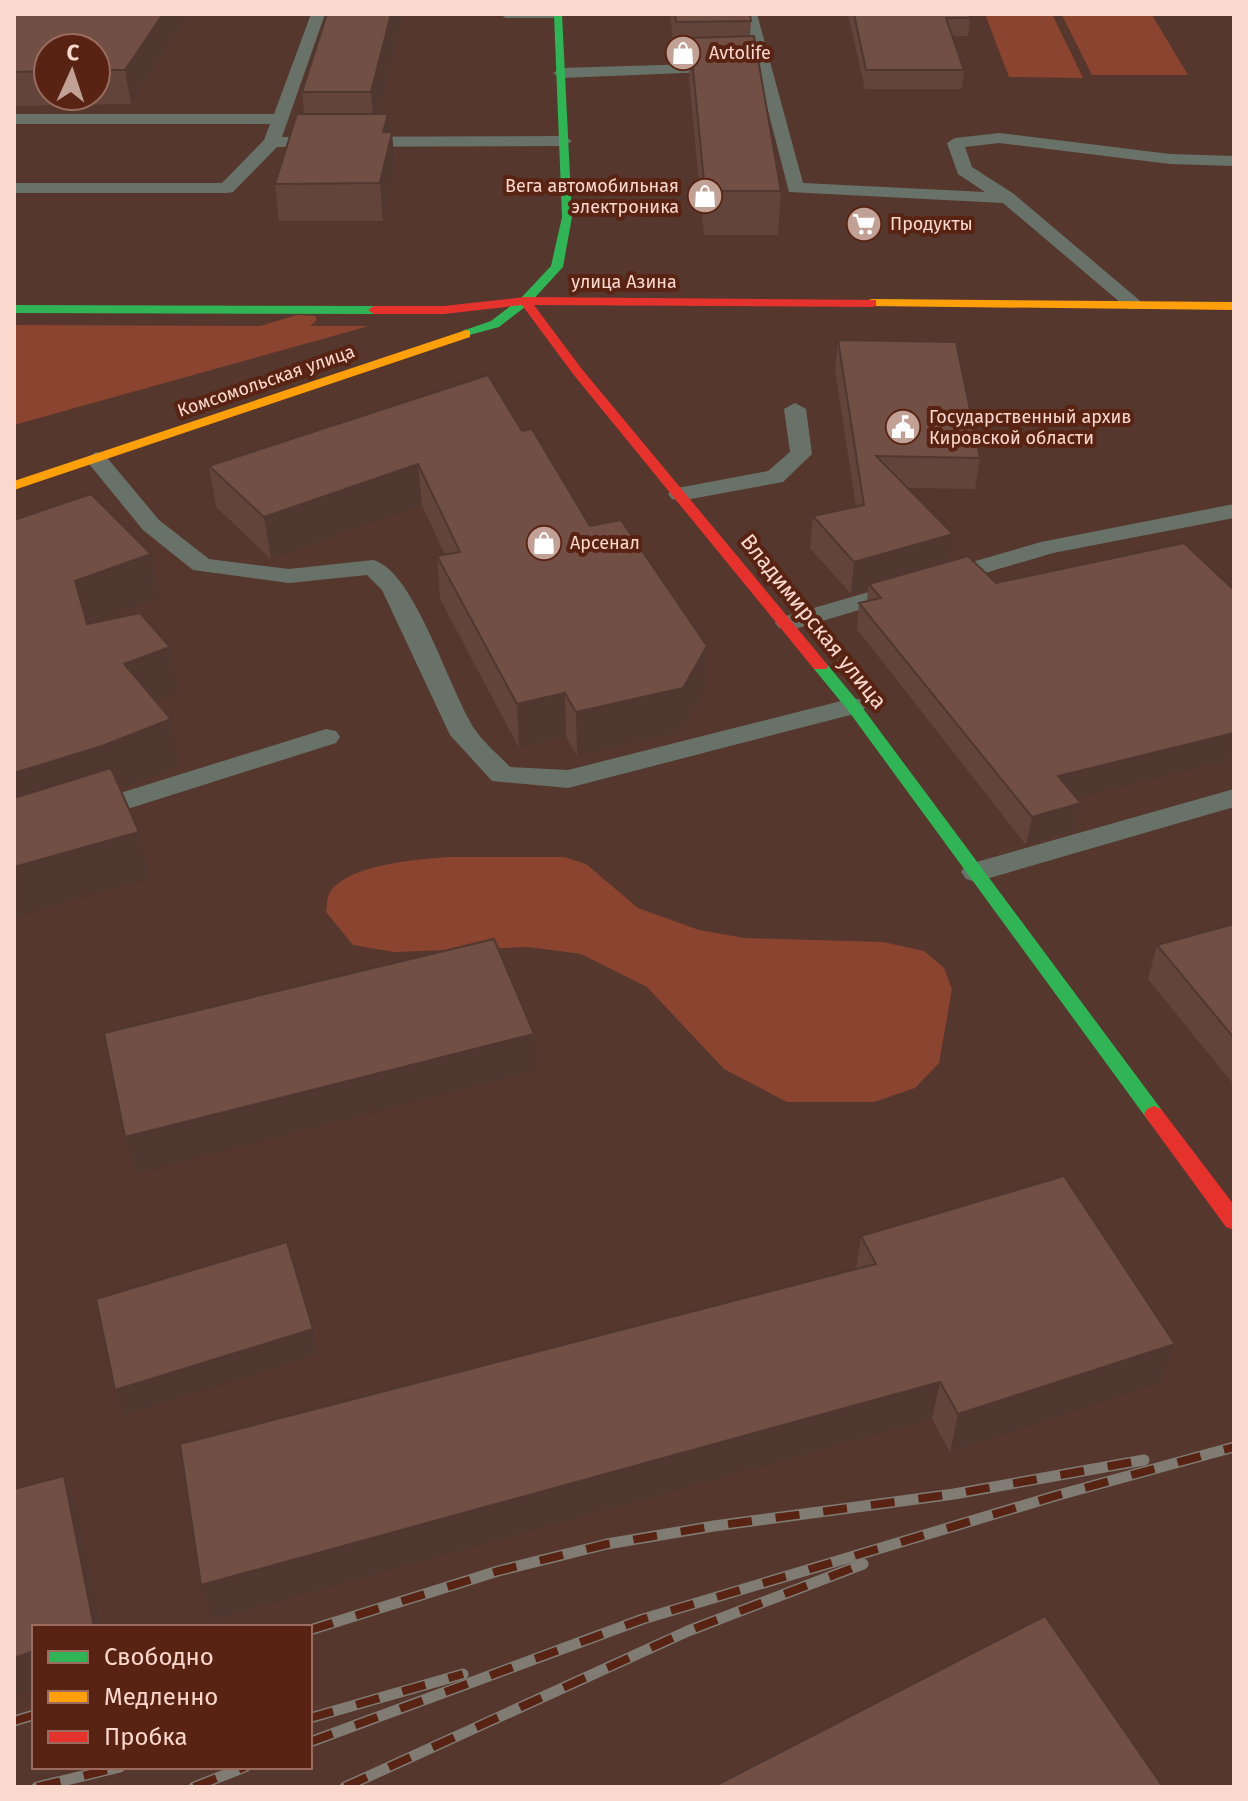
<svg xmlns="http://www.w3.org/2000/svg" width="1248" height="1801" font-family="'Fira Sans',sans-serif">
	<rect width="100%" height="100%" fill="#55372e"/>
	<!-- green -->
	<g fill="#8b4430">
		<path d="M985 14H1052L1083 78 1009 77Z"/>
		<path d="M1062 15H1152L1188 75H1092Z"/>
		<path d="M297 315 315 316 317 320 310 326H369L14 425V325L260 326Z"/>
		<path d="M447 857H564L586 864 638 908 699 930 744 938 883 942 924 951 944 968 952 989 939 1063 915 1088 874 1102H787L724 1069 647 987 581 954 528 947 394 952 353 945 326 912C327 907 327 898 329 894 346 864 416 860 447 857Z"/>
	</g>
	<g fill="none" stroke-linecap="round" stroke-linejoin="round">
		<!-- lane -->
		<g fill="#697269" fill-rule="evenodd">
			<path d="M311 14H325L282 137 564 136 572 141 564 146 277 147 233 192 227 193H14V183H222L264 140 270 124H14V114H274Z"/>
			<path d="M499 14H565L558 18H506Z"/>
			<path d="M743 14H757L803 183 985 192 958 174 947 143 955 138 999 133 1170 154 1234 156V166L1170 164 999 143 965 147 972 167 1014 194 1145 305 1142 309H1128L1003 203 789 192Z"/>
			<path d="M728 63 736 68 734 71 561 78 553 73 561 68Z"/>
			<path d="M795 403 806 409 812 454 783 482 680 501 672 499 668 494 672 489 768 471 790 452 784 409Z"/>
			<path d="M96 452 104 454 159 520 209 559 289 569 373 560C415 570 450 694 476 731 485 744 499 755 510 767L568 770 853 698 862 700 866 706 862 712 568 788 492 781 450 735 382 590 367 575 289 583 193 570 143 530 85 459Z"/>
			<path d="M1234 504V518L1053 553 788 631 779 628 775 623 779 618 1041 542Z"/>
			<path d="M326 729 336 731 340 737 336 743 14 845V826Z"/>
			<path d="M1234 789V807L976 882 966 879 961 872 966 865Z"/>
		</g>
		<!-- fast -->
		<g fill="#30b455" fill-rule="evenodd">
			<path d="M554 14H562L572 217 563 267 529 304 499 327 462 337V331L491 321 521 298 551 266 562 217Z"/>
			<path d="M14 305 374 306 380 310 374 314 14 313Z"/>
			<path d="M820 661 826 663 859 703 1161 1109 1164 1114 1161 1119 1154 1122 1147 1119 847 709 814 669 812 666 814 663Z"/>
		</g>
		<!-- slow -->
		<g fill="#ff9f0a" fill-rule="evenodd">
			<path d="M872 299 1234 302V310L868 306V300Z"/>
			<path d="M466 330 470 331V337L14 490V481Z"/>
		</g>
		<!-- jam -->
		<g fill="#e5322d" fill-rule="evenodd">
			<path d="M525 297 876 300V306L872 307 534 305 581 368 826 663 828 666 826 669H814L573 374 522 305 444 314H374L368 310 374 306H444Z"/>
			<path d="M1154 1106 1161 1109 1234 1205V1230L1226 1227 1147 1119 1144 1114 1147 1109Z"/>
		</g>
		<defs>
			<g id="rail">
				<path d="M310 1630 498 1571 607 1544 714 1526 954 1494 1144 1460"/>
				<path d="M310 1718 463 1674"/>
				<path d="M14 1721 34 1715"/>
				<path d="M310 1742 643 1619 1055 1496 1234 1447"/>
				<path d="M37 1787 120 1767"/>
				<path d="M194 1787 245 1767"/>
				<path d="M345 1787 688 1631 863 1564"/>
			</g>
		</defs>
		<!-- rail casing -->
		<use href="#rail" stroke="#807c74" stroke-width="11"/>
		<!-- rail -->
		<use href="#rail" stroke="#592313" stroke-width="8" stroke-dasharray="24" stroke-linecap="butt"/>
	</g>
	<!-- wall -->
	<g fill="#62443b" fill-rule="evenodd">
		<path d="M14 14H189L131 104 14 106ZM48 48H96V96H48Z"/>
		<path d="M327 14H404L380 114 389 132 395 168 383 221H279L275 184 304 114 302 92Z"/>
		<path d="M670 14H750L751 21 750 36 781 191 778 235H704L689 78V62H675Z"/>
		<path d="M848 14H969L970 18 968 36H952L964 70 962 89H865Z"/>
		<path d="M838 340 980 458 975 489 907 488 949 561 996 583 1234 590V764L1231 760 1076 798 1081 803 1075 831 1026 845 857 629 859 603 867 601 868 589 851 594 810 548 813 516 856 506 835 370Z"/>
		<path d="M522 431 590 526 707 646 705 690 682 732 577 756 566 737 519 748 440 599 437 556 445 555 422 505 271 559 216 507 209 466Z"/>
		<path d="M1234 924V1085L1148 979 1157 945Z"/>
		<path d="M861 1236 1175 1344 1162 1382 950 1452 932 1419 212 1620 856 1270Z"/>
	</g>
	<!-- shaded-wall -->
	<g fill="#503730">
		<path d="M163 14H189L131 104 125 70Z"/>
		<path d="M391 14H404L375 134 371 92Z"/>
		<path d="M388 114 390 141 392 132 395 168 383 221 380 183 383 132Z"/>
		<path d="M418 464 422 505 271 559 264 517Z"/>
		<path d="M953 534 948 566 869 584 868 589 851 594 854 562Z"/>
		<path d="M151 554 160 598 86 625 75 581Z"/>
		<path d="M707 646 705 690 682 732 577 756 576 712Z"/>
		<path d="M170 647 179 692 134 709 124 664Z"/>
		<path d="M565 693 566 737 519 748 517 704Z"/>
		<path d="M171 719 180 765 113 792 14 823V773Z"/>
		<path d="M1234 733V748L1231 760 1052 804 1058 776Z"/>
		<path d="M1081 803 1075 831 1026 845 1032 817Z"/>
		<path d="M139 832 150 878 14 917V867Z"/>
		<path d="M534 1034 536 1070 135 1174 125 1137Z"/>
		<path d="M313 1329 318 1354 124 1415 115 1390Z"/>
		<path d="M1175 1344 1162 1382 950 1452 958 1414Z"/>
		<path d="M940 1382 932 1419 212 1620 201 1585Z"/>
		<path d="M64 1476 77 1511 101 1627H94Z"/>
		<path d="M34 1651V1689L14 1696V1658Z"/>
	</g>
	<!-- building -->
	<g fill="#724f45" stroke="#503730" stroke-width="2">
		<path d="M14 14H163L125 70H96V48H48V71L14 72Z"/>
		<path d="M327 14H391L371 92H302Z"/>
		<path d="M675 14H750L751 21 676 22Z"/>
		<path d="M854 14H969L970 18H946L964 70H866Z"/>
		<path d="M754 36 781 191H705L690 38Z"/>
		<path d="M297 114H388L383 132H392L380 183 275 184Z"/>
		<path d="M838 340 956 342 980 458 876 456 953 534 854 562 813 516 864 505Z"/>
		<path d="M488 375 522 431 532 429 590 526 621 520 707 646 683 688 576 712 565 693 517 704 437 556 460 552 418 464 264 517 209 466Z"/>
		<path d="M91 494 151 554 75 581 87 624 140 613 170 647 124 664 171 719 102 746 14 773V520Z"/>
		<path d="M1184 543 1234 590V733L1058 776 1081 803 1032 817 859 603 881 598 869 584 968 556 996 583Z"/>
		<path d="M111 768 139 832 14 867V798Z"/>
		<path d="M1234 924V1038L1157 945Z"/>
		<path d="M494 939 534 1034 125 1137 104 1033Z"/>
		<path d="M1064 1176 1175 1344 958 1414 940 1382 201 1585 180 1444 876 1264 861 1236Z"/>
		<path d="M287 1242 313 1329 115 1390 96 1299Z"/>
		<path d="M64 1476 94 1627H34V1651L14 1658V1489Z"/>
		<path d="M1045 1616 1163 1787H713Z"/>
	</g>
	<!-- icons -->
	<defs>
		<symbol id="shop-disc" viewBox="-11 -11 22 22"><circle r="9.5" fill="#c1a096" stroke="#592313"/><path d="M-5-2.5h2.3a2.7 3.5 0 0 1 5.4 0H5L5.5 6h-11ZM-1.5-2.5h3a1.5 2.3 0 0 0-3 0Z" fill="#fff"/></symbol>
		<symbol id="supermarket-disc" viewBox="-11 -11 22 22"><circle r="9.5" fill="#c1a096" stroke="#592313"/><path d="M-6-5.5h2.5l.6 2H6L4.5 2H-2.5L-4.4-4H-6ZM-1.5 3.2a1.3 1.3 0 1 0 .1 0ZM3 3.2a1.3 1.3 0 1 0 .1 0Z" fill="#fff"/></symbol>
		<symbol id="civic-disc" viewBox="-11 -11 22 22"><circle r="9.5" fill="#c1a096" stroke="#592313"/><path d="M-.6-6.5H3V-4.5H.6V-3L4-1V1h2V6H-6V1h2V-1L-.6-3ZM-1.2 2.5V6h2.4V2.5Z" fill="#fff"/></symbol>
	</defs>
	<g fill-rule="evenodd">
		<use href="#shop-disc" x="663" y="33" width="40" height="40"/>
		<use href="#shop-disc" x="685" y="176" width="40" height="40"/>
		<use href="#supermarket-disc" x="844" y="204" width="40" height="40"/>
		<use href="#civic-disc" x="883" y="407" width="40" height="40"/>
		<use href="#shop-disc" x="524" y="523" width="40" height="40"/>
	</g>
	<g text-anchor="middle" stroke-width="8" stroke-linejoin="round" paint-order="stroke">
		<!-- far-poi labels -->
		<g font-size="18" fill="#fbd8ce" stroke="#592313" text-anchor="start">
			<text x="709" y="59">Avtolife</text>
			<text x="679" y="192" text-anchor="end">Вега автомобильная<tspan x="679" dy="21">электроника</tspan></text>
			<text x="890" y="230">Продукты</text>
			<text x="929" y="423">Государственный архив<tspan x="929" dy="21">Кировской области</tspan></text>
			<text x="570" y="549">Арсенал</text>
		</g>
		<!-- far-street labels -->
		<g font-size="18" fill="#fbd8ce" stroke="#592313">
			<text x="624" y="288">улица Азина</text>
			<text transform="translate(266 381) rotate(-19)" y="6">Комсомольская улица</text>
		</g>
		<!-- street labels -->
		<g font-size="22" fill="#fbd8ce" stroke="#592313">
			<text transform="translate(814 621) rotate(51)" y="8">Владимирская улица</text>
		</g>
	</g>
	<!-- border -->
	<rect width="1248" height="1801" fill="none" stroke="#fbd8ce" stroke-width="32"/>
	<!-- legend -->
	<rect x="32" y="1625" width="280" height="144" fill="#592313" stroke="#9a6b5e" stroke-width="2"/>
	<rect x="48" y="1651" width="40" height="12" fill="#30b455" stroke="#9a6b5e" stroke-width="2"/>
	<text x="104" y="1665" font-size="24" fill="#fbd8ce">Свободно</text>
	<rect x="48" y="1691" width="40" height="12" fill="#ff9f0a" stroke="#9a6b5e" stroke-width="2"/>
	<text x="104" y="1705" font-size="24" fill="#fbd8ce">Медленно</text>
	<rect x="48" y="1731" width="40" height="12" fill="#e5322d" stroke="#9a6b5e" stroke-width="2"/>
	<text x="104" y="1745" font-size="24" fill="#fbd8ce">Пробка</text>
	<!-- north arrow -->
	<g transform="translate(72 72) rotate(3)"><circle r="38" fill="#592313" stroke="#9a6b5e" stroke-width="2"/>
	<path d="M0-6L14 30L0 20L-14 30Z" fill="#c1a096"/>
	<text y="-12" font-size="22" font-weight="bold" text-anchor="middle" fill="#fbd8ce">С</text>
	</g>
</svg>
